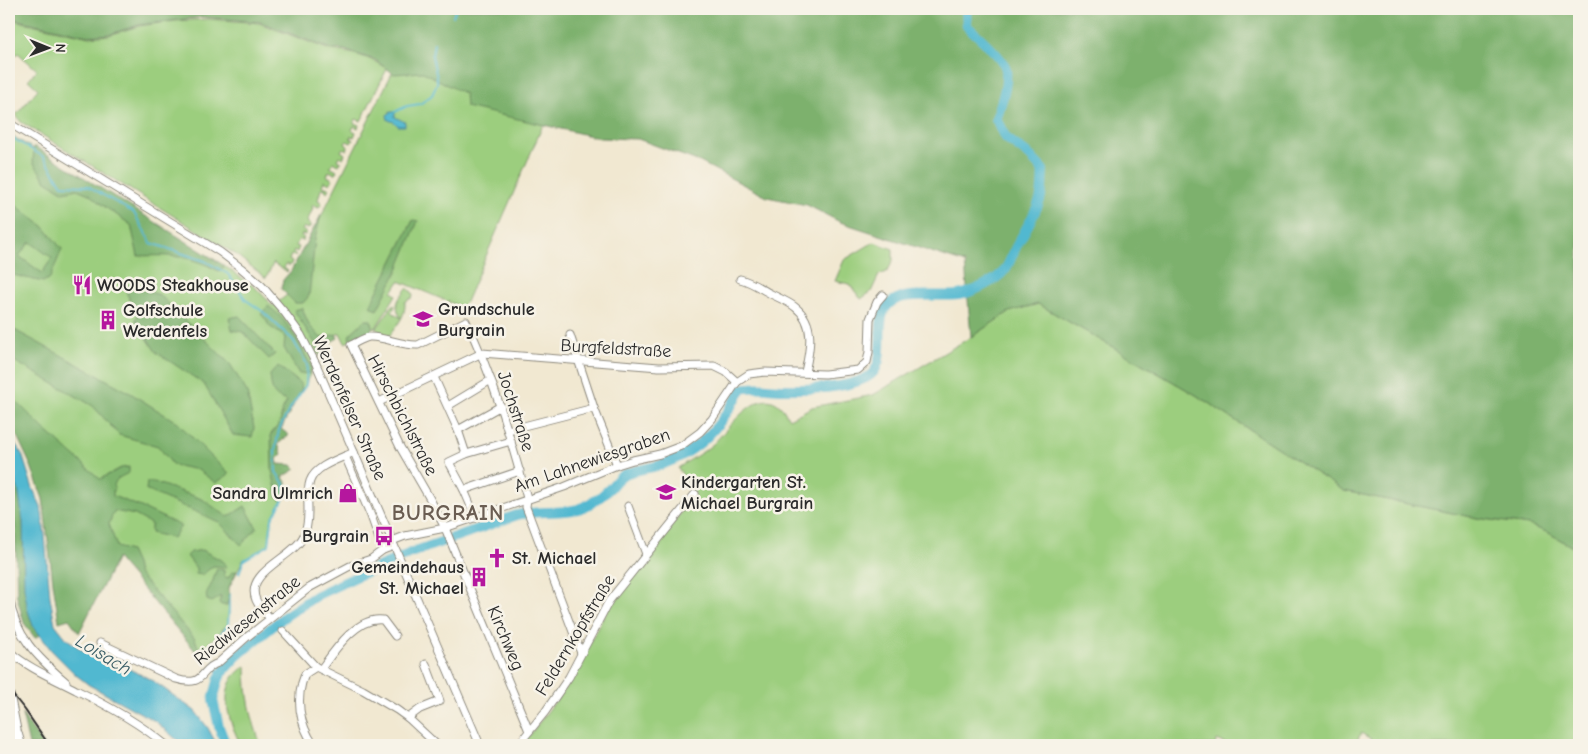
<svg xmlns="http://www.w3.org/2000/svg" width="1588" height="754" font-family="'Comic Neue',sans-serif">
	<rect width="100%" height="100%" fill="#f7f3e8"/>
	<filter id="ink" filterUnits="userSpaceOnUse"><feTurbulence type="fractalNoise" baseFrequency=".02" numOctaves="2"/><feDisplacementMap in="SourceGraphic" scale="10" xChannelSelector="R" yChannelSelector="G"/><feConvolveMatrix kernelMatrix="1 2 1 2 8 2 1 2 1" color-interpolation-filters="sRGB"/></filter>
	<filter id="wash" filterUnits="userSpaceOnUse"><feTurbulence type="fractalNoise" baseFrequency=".0096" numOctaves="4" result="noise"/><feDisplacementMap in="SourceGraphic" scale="20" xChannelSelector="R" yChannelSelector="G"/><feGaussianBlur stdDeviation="1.12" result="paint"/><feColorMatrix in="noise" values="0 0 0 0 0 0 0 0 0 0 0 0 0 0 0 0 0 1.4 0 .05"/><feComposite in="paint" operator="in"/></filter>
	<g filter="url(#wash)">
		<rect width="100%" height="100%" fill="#f1e8d1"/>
		<!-- green -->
		<g fill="#9cce7e" stroke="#647c54">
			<path d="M9 19 89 37 109 35 139 26 175 21 209 19 259 23 330 50C351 52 371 57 387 69L361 121 356 119 354 123 359 125 358 128 354 126 352 130 356 132 354 137 351 136 350 138 353 140 351 143 347 141 345 143 348 147 347 150 343 148 341 151 345 154 343 158 339 156 337 160 341 162 339 165 333 162 330 167 337 171 335 174 329 171 327 176 333 179 330 184 324 181 322 186 329 188 327 192 325 191V188L321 189 318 200 322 203 319 207 313 205 312 207 313 208 307 222 311 225 308 229 304 227 302 230 307 233 305 235 302 234 301 236 304 238 302 241 299 239 296 246 299 247 297 252 294 250 293 253 296 255 295 256 291 255 289 260 292 262 290 266 286 264 284 268 288 271 287 272 274 264V262L266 278 235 254 21 122 16 115 38 89 28 80 37 70 18 53 9 61Z"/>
			<path d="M394 69 424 71 482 101 543 125 466 302 461 307 399 281 392 292 396 295 375 329 371 326 365 334 345 343 340 333 323 341 306 385 289 410 279 430 275 451 285 496 272 519 269 545 243 560 227 592 229 612 228 624 198 654 117 557 9 418V134L226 267 257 289 273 306 287 295 311 237Z"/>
			<path d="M874 242 893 249V261L887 272 879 275 871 292 861 299 849 284 835 281 844 260Z"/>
			<path d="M407 288 412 292 413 297 405 302C406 318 396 325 388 338L376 329 393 305 395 306 392 312 401 318C393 303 398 300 407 288Z"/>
			<path d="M1038 304 1196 395 1344 491 1477 518 1529 525 1549 533 1579 551V745H1381L1361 733 1355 745H1230L1217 740 1215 745H522L564 690 611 603 695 494 678 468C689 460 703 453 713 444 727 431 758 384 780 406 784 409 786 415 789 419L812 407 873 395 971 337 1009 312Z"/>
			<path d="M246 666C246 695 251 718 261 745H241C228 720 215 684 246 666Z"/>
		</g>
		<!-- forest -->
		<g fill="#7db16d" stroke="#546e4c" fill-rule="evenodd">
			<path d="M9 9H1579V551L1549 533 1529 525 1477 518 1344 491 1196 395 1038 304 1009 312 971 337 965 263 840 222 807 205 767 197 700 162 638 139 600 138 466 107 465 94 423 72 394 74 375 60 344 50 330 49 260 22 202 17 139 25 110 34 88 36 9 18Z"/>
			<path d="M34 146 225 266 219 271C188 255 172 255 138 256L131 225 101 204 89 194 77 189 64 192 46 181 33 162Z"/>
			<path d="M9 200 43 226 62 249 50 278 43 282 9 274ZM30 242 52 258 42 273 19 256Z"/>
			<path d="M321 215 315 239 309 296 303 303H295L281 289 283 280 291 271Z"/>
			<path d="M413 220 418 221 397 272 377 310 370 306Z"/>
			<path d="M127 285 160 295 230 364 247 392 254 428 252 437 233 435 204 384 156 352 135 319 138 316 127 294Z"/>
			<path d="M268 306C289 320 301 347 313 369L310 373 299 374 284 348 285 337 269 326 266 320 261 314Z"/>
			<path d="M302 308 309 325 321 338 336 334 338 338 327 344 332 363 324 365 316 345 294 310Z"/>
			<path d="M239 316 275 354 269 359 243 332 232 330 229 318Z"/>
			<path d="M365 320H371L373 326 370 333 353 341 349 338 350 334Z"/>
			<path d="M9 327 127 391 178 423 229 474 216 483 198 470 173 465 158 446 119 435 93 406 9 358Z"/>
			<path d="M278 366 300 383 302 389 281 429 289 435 278 444 282 454 277 459 278 464 292 465 296 469 283 477 288 486 282 502 278 498 272 471 271 434 280 423 282 411 287 401C271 396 272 390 270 375Z"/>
			<path d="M9 394 43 428 100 479 121 468 129 467V473C115 479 114 480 113 496L141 507 181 526 173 538 151 533V524L135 515 114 511 109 524 117 547 130 551 136 564 138 573 195 639 200 652 198 654 117 558 79 633 69 619 59 622 53 583 43 499 31 466 17 436 9 426Z"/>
			<path d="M9 463C22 489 24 521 24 550 25 579 23 610 40 635L35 638 24 623 17 597 15 527 9 496Z"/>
			<path d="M147 482H154L202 499 228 517 245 506 257 528 241 545 219 522 146 490Z"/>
			<path d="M203 550C211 556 222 558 227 567L213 566 202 575 196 574V568L187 556 191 552Z"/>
			<path d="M217 569 224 570V576L228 578 232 572 237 571 229 587V599L226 606 219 604 221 596 212 602 207 600C205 592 208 591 211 585 214 580 214 574 217 569Z"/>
			<path d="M22 714 43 745H29Z"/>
		</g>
		<!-- water -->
		<g fill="#51b8d0" stroke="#3e727e">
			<path d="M390 112H395V117L405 122V126H398L394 122 388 120 387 115Z"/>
			<path d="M9 434 22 454 33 489 41 506 45 536 50 597 55 624 66 638 83 651 93 657 129 669 152 680 195 711 208 728 217 745H183L155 721 89 685 76 675 52 651 33 626 28 611 24 587 23 522 18 489 9 463Z"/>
		</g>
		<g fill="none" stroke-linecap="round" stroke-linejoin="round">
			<!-- stream -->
			<g stroke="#51b8d0" stroke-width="2">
				<path d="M453 16 456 9"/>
				<path d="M395 112 407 106 420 104 432 95 437 84V78L432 56 434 43"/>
				<path d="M9 136 44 157 62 185 88 186 134 213 151 243 205 261 228 274 246 300 262 311 293 340 307 364 306 385 289 410 279 430 275 451 276 472 285 485V496L272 519 269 545 244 560 239 573"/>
				<path d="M216 640 228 625 230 594"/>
				<path d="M215 661 219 678"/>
			</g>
			<!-- river -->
			<path stroke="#51b8d0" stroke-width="10" d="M226 745 219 727 213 700 219 678 224 670 237 656 284 617 317 595 362 574 413 552 517 515C537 510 558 514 578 509 588 506 600 498 607 491 613 486 616 479 623 475 634 469 649 469 660 465 702 451 721 424 742 389 755 386 767 388 780 389 807 389 841 390 866 378 895 364 865 311 897 299 912 293 940 297 958 295 971 293 996 281 1004 271 1009 265 1012 255 1016 247 1024 232 1034 216 1040 200 1043 191 1042 179 1043 170L1030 156 1006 138 996 119C1001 103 1008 86 1006 69 1004 58 976 34 967 26L966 9"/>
		</g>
	</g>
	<g filter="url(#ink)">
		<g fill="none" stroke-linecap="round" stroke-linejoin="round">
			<defs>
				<g id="minor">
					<path d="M9 123 220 252 241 268 262 286 285 313 301 335 316 364 480 745"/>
					<path d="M740 279C752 282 761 289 771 294 779 298 789 302 795 307 816 323 810 350 805 372"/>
					<path d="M570 335 594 408 617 465"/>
					<path d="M434 377 458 430 466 454 449 462 464 490 476 518"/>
					<path d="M379 402 482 353 659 367 714 366 726 372 737 382"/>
					<path d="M448 406 491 380"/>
					<path d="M458 430 501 406"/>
					<path d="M508 430 594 408"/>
					<path d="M466 454 511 441"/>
					<path d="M345 456 371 516 383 550"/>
					<path d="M464 490 520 471"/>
					<path d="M628 506 646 554"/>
					<path d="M392 541 405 536 445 528 564 487 617 465 633 460 660 454 681 446 700 432 712 419 737 382 749 374 765 372 825 374 858 370 867 362 869 352 870 319 877 302 883 295"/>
					<path d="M9 597C15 636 37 657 66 682"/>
					<path d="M270 618C265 613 259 607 256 600 244 572 293 558 303 537 307 530 308 520 308 511 308 501 307 490 310 481 316 465 340 459 354 452"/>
					<path d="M283 631 316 667 363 690 397 710 408 718 437 745"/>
					<path d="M100 643 176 679C206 688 199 669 218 663L247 637 309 588 350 566 371 559 383 550 394 546"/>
					<path d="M9 651C28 668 53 678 76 690 107 705 139 723 166 745"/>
					<path d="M321 669C334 651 357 616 383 620L395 636"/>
					<path d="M408 718 420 709 440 701 426 664"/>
					<path d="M529 731 445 528 430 499 400 447 351 345C356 343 363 338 369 337 383 336 402 346 418 345L466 321C494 378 510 438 527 498L526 507 581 653"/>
					<path d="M314 745C299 724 295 698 305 674L316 667"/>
					<path d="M518 745 545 712 569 677 609 601 695 494"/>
				</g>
				<path id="major" d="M9 694 17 735"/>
				<path id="highway" d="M17 735 20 745"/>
			</defs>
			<!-- minor casing -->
			<use href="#minor" stroke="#8e8a7e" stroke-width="9"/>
			<!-- major casing -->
			<use href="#major" stroke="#8e8a7e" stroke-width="11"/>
			<!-- highway casing -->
			<use href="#highway" stroke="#8e8a7e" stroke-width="12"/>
			<!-- minor -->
			<use href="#minor" stroke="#fff" stroke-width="7"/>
			<!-- major -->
			<use href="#major" stroke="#fff" stroke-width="9"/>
			<!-- highway -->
			<use href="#highway" stroke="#fff" stroke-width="10"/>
			<!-- rail -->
			<path stroke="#2b2b2b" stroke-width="2" d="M9 690 25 710 49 745"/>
		</g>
	</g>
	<!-- icons -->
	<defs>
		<symbol id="restaurant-bare" viewBox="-9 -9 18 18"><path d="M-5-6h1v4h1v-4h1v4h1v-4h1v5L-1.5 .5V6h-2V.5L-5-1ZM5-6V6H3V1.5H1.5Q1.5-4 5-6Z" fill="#b5179e" stroke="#f7f3e8" stroke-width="2.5" paint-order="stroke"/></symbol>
		<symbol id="school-bare" viewBox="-9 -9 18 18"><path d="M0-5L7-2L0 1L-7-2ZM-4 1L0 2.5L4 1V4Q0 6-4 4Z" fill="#b5179e" stroke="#f7f3e8" stroke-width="2.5" paint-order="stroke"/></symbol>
		<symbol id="building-bare" viewBox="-9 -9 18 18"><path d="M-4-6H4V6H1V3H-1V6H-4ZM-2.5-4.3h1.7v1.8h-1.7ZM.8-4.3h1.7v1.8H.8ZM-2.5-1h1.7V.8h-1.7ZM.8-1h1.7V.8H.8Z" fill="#b5179e" stroke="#f7f3e8" stroke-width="2.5" paint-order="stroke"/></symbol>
		<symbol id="shop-bare" viewBox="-9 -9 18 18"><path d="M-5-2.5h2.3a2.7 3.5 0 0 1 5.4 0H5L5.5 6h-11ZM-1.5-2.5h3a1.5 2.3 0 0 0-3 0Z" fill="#b5179e" stroke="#f7f3e8" stroke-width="2.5" paint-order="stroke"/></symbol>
		<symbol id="bus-bare" viewBox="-9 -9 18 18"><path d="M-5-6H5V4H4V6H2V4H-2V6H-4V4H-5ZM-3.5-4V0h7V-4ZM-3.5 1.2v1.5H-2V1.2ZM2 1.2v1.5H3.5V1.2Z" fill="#b5179e" stroke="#f7f3e8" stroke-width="2.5" paint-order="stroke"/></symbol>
		<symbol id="church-bare" viewBox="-9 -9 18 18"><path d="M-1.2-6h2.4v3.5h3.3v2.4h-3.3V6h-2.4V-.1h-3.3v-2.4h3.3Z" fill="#b5179e" stroke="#f7f3e8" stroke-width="2.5" paint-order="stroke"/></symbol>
	</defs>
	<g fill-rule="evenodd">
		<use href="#restaurant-bare" x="68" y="271" width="28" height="28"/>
		<use href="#school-bare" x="409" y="305" width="28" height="28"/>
		<use href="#building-bare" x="94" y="306" width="28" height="28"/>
		<use href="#school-bare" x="652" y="478" width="28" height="28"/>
		<use href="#shop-bare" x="334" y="479" width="28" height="28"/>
		<use href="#bus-bare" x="370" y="522" width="28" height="28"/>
		<use href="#church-bare" x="483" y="544" width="28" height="28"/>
		<use href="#building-bare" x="465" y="563" width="28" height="28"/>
	</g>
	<g text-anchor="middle" stroke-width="5" stroke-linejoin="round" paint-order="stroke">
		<!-- poi labels -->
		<g font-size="18" font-weight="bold" fill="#2b2b2b" stroke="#f7f3e8" text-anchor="start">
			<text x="97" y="291">WOODS Steakhouse</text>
			<text x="438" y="315">Grundschule<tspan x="438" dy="21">Burgrain</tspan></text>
			<text x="123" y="316">Golfschule<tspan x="123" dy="21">Werdenfels</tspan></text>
			<text x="681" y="488">Kindergarten St.<tspan x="681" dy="21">Michael Burgrain</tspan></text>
			<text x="333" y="499" text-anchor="end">Sandra Ulmrich</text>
			<text x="369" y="542" text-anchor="end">Burgrain</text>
			<text x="512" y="564">St. Michael</text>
			<text x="464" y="573" text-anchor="end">Gemeindehaus<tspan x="464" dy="21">St. Michael</tspan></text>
		</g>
		<!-- street labels -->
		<g font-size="18" fill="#2b2b2b" stroke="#f7f3e8">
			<text transform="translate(616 348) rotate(3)" y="6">Burgfeldstraße</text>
			<text transform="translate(350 408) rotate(66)" y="6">Werdenfelser Straße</text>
			<text transform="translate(516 411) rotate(72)" y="6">Jochstraße</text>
			<text transform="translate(403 415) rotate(63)" y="6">Hirschbichlstraße</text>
			<text transform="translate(592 460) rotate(-19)" y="6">Am Lahnewiesgraben</text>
			<text transform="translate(247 620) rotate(-39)" y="6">Riedwiesenstraße</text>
			<text transform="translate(575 635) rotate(-59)" y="6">Feldernkopfstraße</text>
			<text transform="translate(506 638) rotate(67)" y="6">Kirchweg</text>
		</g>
		<!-- water labels -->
		<g font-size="19" font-style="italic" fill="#385c65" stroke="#f7f3e8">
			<text transform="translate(104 654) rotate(31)" y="7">Loisach</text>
		</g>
		<!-- district labels -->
		<g font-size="22" font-weight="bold" letter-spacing="1" fill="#6a5d52" stroke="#f7f3e8">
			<text x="448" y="520">BURGRAIN</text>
		</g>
	</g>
	<!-- margin -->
	<rect width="1588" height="754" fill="none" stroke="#f7f3e8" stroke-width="30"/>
	<!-- north arrow -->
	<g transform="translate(48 48) rotate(91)" stroke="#f7f3e8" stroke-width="4" paint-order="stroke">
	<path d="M0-4L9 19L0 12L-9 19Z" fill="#2b2b2b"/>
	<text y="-8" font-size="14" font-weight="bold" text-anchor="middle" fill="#2b2b2b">N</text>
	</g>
</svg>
